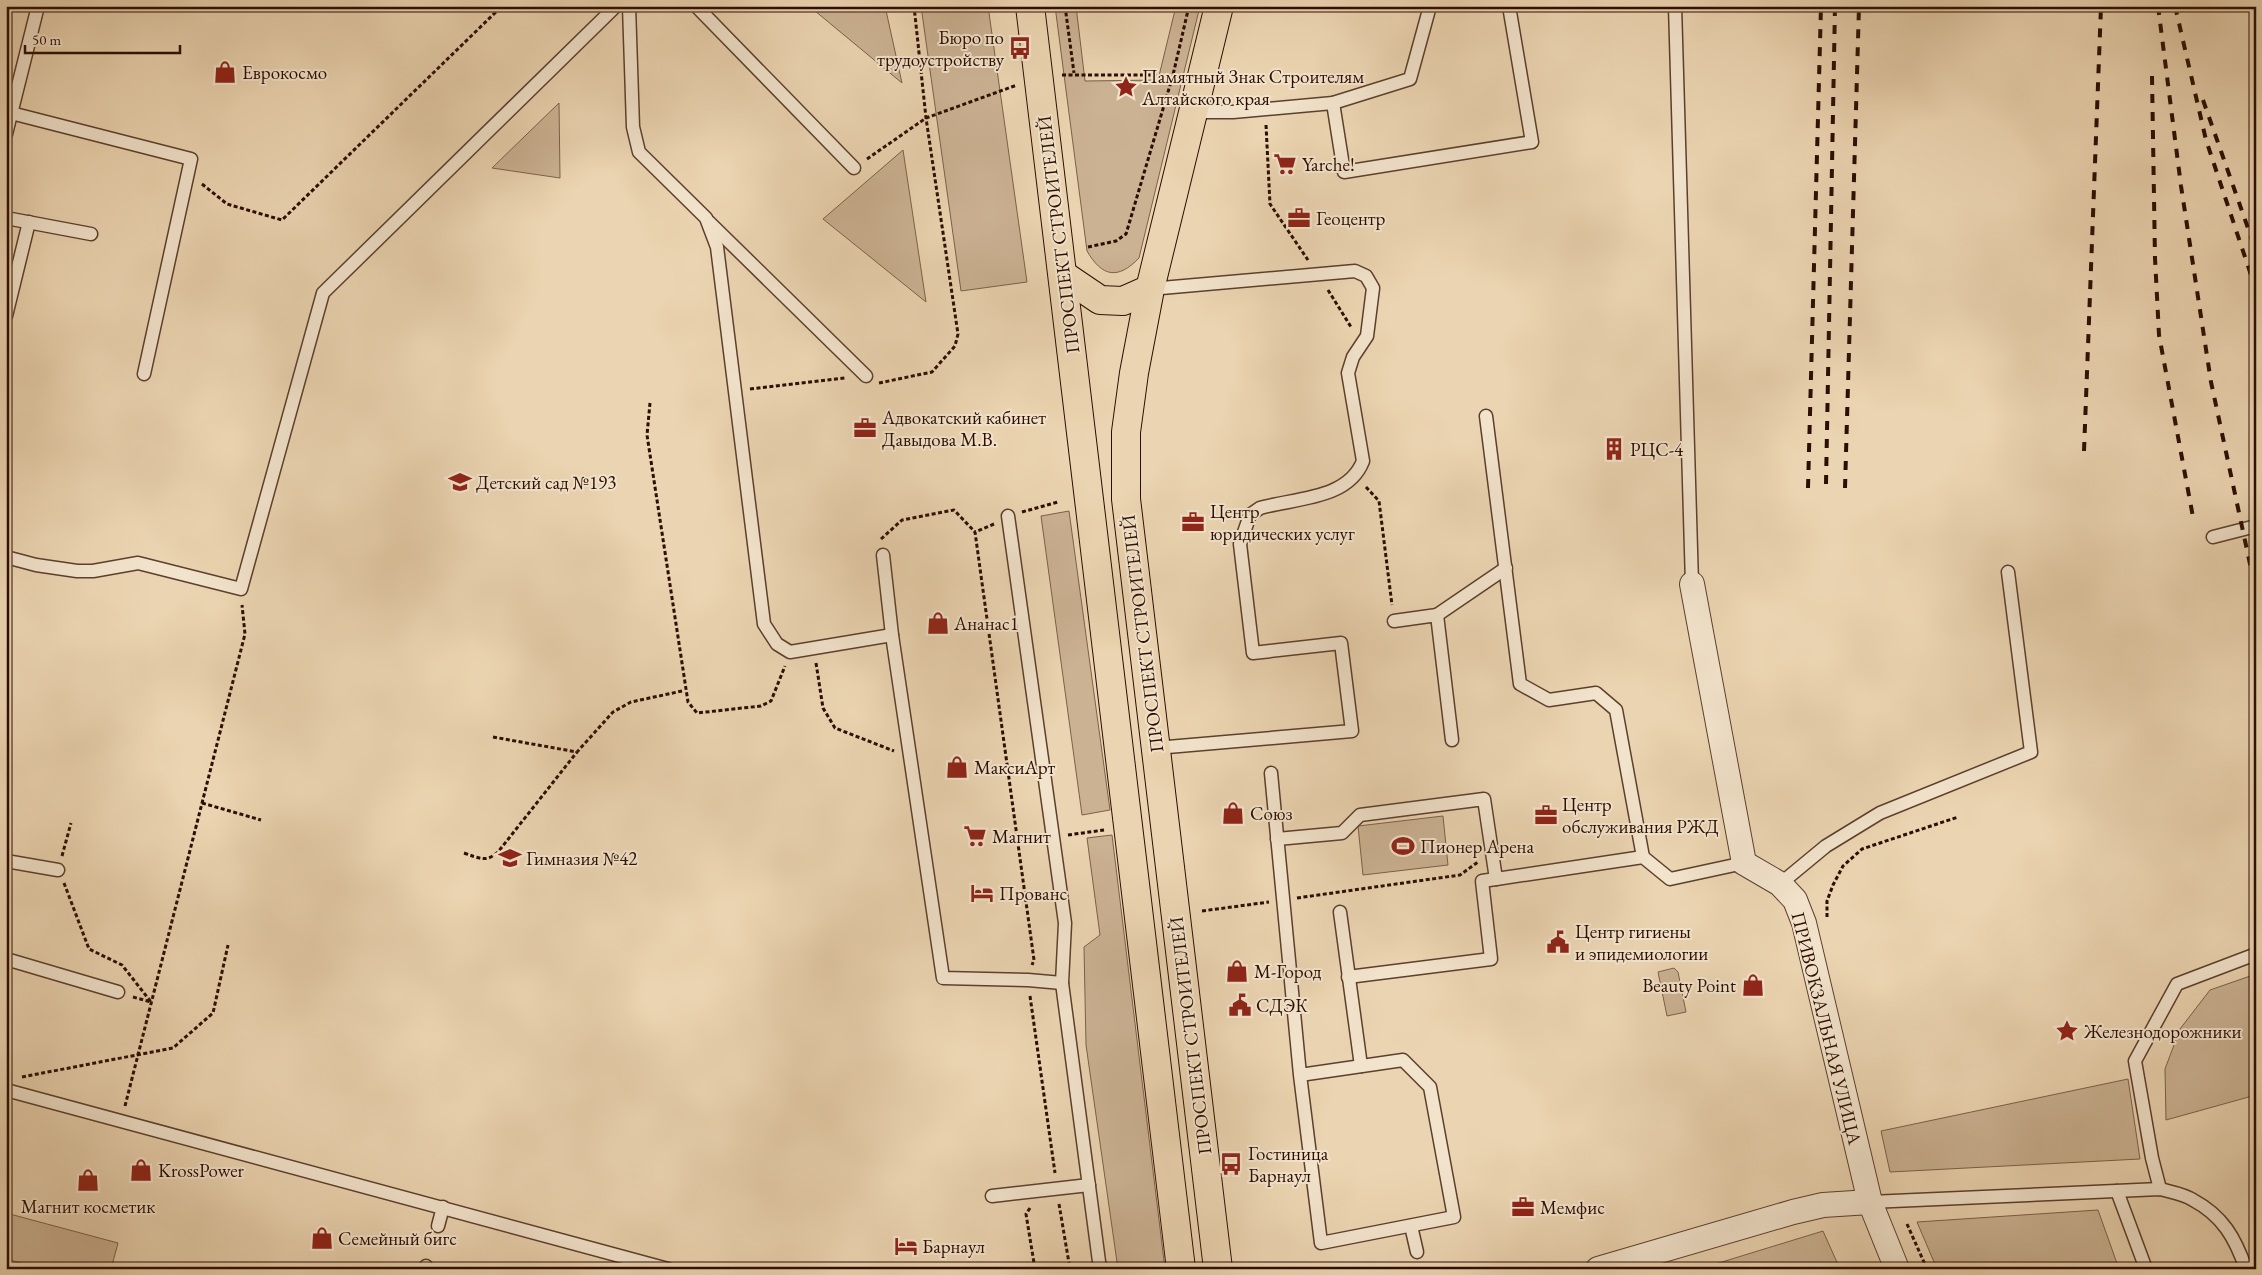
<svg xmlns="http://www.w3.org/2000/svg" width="2262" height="1275" font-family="'EB Garamond',serif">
	<rect width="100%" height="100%" fill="#ebd4b1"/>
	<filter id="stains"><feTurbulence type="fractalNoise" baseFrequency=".004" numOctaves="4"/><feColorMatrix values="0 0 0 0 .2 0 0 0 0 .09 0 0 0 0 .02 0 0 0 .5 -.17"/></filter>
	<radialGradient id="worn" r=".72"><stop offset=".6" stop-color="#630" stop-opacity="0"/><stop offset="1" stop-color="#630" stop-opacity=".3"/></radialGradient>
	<!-- green -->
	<g fill="#cbb293" stroke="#7c604a">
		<path d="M809 6H885L902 83Z"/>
		<path d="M921 6H988L1027 282 961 291Z"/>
		<path d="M1055 6H1076L1085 81 1158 80 1176 6H1200L1139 258C1118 280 1102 277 1087 251Z"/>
		<path d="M559 103 560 178 492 168Z"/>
		<path d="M903 150 926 302 823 219Z"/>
		<path d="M1069 511 1110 810 1082 815 1041 516Z"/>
		<path d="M1443 816 1448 865 1363 875 1358 826Z"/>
		<path d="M1112 835 1165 1269H1118L1086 1045 1084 947 1100 935 1087 838Z"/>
		<path d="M1674 968 1678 972 1686 1012 1667 1016 1658 972Z"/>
		<path d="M2256 974V1095L2166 1120 2165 1069 2180 1029 2210 990Z"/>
		<path d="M2128 1079 2140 1159 1890 1172 1881 1131Z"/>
		<path d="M2098 1210 2119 1269H1937L1917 1222Z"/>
		<path d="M6 1213 118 1243 111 1269H44L6 1259Z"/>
		<path d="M1823 1231 1840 1269H1699Z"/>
	</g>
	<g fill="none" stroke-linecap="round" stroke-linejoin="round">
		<defs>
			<g id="lane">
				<path d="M629 6 633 127 639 152 706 218 717 247 764 624 777 644 790 652 892 635"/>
				<path d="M696 6 854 168"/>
				<path d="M1675 6 1692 584"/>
				<path d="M1333 103 1344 172 1532 142 1509 6"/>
				<path d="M1194 112H1233L1333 103 1410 79 1430 6"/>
				<path d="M11 113 191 159 144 374"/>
				<path d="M6 134 38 6"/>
				<path d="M6 218 91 234"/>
				<path d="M709 222 866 376"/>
				<path d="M1150 289 1355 271 1366 276 1373 288 1367 336 1353 357 1348 373 1363 461C1348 500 1294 498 1260 508L1250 515 1240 544 1253 653 1341 643 1352 731 1156 748"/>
				<path d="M6 316 29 222"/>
				<path d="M1486 416 1520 684 1549 700 1596 693 1616 710 1643 857"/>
				<path d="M1008 516 1065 923 1062 983 1100 1269"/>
				<path d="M2213 537 2256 526"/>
				<path d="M883 555 892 635 943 978 1028 980 1062 983"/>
				<path d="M6 557 36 565 77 571H93L138 563 241 589 323 293 616 6"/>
				<path d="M1437 615 1506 568"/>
				<path d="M1394 621 1437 615 1452 740"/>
				<path d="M1271 773 1300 1075 1321 1243 1454 1217 1430 1087 1403 1060 1300 1075"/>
				<path d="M1277 839 1342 833 1360 815 1484 799 1496 879 1643 857 1670 879 1744 863"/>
				<path d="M6 861 58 870"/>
				<path d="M1780 884 1826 846 1880 813 2031 752 2008 572"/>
				<path d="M1340 912 1361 1066"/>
				<path d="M6 959 118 992"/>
				<path d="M1348 977 1491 959 1482 881 1496 879"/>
				<path d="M6 1090 668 1269"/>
				<path d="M2160 1189 2152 1158 2135 1061 2177 984 2256 954"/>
				<path d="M2117 1191 2146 1269"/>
				<path d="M992 1196 1089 1185"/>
				<path d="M1870 1202 2160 1189C2171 1192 2184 1194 2193 1200 2223 1216 2235 1238 2246 1269"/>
				<path d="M438 1226 443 1207"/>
				<path d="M1411 1226 1417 1252"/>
				<path d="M426 1269V1266"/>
			</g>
			<g id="street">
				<path d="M1692 584 1744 863 1780 884 1795 900 1804 923 1870 1202 1897 1269"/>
				<path d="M1598 1269 1793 1212 1823 1205 1870 1202"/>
			</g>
			<g id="primary">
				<path d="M1030 6 1181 1269"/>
				<path d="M1063 275 1100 300 1123 301 1150 289"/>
				<path d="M1218 1269 1126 499V432L1134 373 1150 289 1219 6"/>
			</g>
		</defs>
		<!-- lane casing -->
		<use href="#lane" stroke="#5c3f2c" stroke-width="15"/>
		<!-- street casing -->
		<use href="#street" stroke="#5c3f2c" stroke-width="26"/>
		<!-- primary casing -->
		<use href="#primary" stroke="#2c0d00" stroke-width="30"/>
		<!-- path -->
		<g stroke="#2c0d00" stroke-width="3" stroke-dasharray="4 2.5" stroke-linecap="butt">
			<path d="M1065 6 1074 73"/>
			<path d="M1062 75H1173"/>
			<path d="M1266 125 1270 204 1308 260"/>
			<path d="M867 159 926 118 1017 85"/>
			<path d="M202 184 227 204 282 220 502 6"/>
			<path d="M1088 247 1116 241 1126 234 1173 75 1189 6"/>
			<path d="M1328 290 1351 327"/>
			<path d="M879 383 932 372 955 346 958 334 926 118 914 6"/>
			<path d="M750 389 845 378"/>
			<path d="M650 403 647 435 688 702 697 713 761 706 771 701 785 666"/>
			<path d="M1366 487 1379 501 1392 605"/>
			<path d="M1022 512 1058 502"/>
			<path d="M994 524 975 532 1034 960 1032 965"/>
			<path d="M881 539 902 520 954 510 975 532"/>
			<path d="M816 663 823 708 835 728 894 751"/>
			<path d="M493 737 577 752 613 712 631 702 682 691"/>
			<path d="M202 803 261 820"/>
			<path d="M1068 835 1104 830"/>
			<path d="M1018 842 1037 839"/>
			<path d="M464 853C479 858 486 863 498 852L577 752"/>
			<path d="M62 856 71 823"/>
			<path d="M64 883 89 949 122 965 151 1002"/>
			<path d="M1297 898 1460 875 1478 862"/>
			<path d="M1202 911 1269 902"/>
			<path d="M1827 917V901L1833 885 1843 866 1862 849 1958 817"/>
			<path d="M1030 996 1055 1173"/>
			<path d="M133 997 151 1002"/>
			<path d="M22 1077 173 1048 213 1013 228 945"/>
			<path d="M125 1106 245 634 242 605"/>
			<path d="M1059 1204 1070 1269"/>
			<path d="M1030 1208 1026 1214 1035 1269"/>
			<path d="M1907 1224 1927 1269"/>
		</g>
		<!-- lane -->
		<use href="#lane" stroke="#f2e3cc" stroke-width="12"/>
		<!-- street -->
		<use href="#street" stroke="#f2e3cc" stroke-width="24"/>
		<!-- primary -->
		<use href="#primary" stroke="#ebd4b1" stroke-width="28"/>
		<!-- rail -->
		<g stroke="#2c0d00" stroke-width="4" stroke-dasharray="9 9" stroke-linecap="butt">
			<path d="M2158 6 2181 186 2211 382 2256 592"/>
			<path d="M2175 6 2206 140 2256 290"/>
			<path d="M2152 76 2155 258 2159 335 2193 517"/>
			<path d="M2203 100 2256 251"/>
			<path d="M2084 451 2101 6"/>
			<path d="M1826 484 1835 6"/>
			<path d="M1808 488 1821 6"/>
			<path d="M1845 488 1859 6"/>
		</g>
	</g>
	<!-- icons -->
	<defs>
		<symbol id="bus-bare" viewBox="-9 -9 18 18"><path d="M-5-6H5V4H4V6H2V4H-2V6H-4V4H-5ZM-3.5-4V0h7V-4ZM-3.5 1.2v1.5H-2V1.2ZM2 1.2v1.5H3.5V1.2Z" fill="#8f2418" stroke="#f2e3cc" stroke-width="2.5" paint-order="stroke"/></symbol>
		<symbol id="shop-bare" viewBox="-9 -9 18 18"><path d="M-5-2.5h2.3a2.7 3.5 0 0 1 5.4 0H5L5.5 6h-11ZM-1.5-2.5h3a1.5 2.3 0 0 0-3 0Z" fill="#8f2418" stroke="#f2e3cc" stroke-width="2.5" paint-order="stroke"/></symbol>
		<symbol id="sight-bare" viewBox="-9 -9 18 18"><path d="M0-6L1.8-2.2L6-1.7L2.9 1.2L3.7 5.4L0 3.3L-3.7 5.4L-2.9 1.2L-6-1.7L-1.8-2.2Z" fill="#8f2418" stroke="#f2e3cc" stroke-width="2.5" paint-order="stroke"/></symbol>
		<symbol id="supermarket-bare" viewBox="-9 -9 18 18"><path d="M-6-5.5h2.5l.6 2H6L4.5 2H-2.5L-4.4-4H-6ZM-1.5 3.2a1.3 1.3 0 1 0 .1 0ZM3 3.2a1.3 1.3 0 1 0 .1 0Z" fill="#8f2418" stroke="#f2e3cc" stroke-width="2.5" paint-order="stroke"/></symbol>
		<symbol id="office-bare" viewBox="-9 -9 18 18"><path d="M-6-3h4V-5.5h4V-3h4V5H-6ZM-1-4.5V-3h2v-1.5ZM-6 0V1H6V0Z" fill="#8f2418" stroke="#f2e3cc" stroke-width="2.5" paint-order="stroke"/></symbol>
		<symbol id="building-bare" viewBox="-9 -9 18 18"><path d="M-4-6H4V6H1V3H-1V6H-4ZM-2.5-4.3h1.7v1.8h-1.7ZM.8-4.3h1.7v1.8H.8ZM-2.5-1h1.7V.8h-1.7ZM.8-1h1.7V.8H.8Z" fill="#8f2418" stroke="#f2e3cc" stroke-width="2.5" paint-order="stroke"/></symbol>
		<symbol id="school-bare" viewBox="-9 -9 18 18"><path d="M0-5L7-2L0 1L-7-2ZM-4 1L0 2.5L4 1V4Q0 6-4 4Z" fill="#8f2418" stroke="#f2e3cc" stroke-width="2.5" paint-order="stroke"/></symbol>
		<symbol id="stadium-bare" viewBox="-9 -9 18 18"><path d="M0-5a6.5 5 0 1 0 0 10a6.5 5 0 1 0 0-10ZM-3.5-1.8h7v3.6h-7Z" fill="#8f2418" stroke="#f2e3cc" stroke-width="2.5" paint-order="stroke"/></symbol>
		<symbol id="hotel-bare" viewBox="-9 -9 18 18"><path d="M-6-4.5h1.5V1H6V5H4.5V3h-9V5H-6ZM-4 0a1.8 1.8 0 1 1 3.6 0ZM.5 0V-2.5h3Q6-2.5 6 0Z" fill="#8f2418" stroke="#f2e3cc" stroke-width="2.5" paint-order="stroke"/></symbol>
		<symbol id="civic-bare" viewBox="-9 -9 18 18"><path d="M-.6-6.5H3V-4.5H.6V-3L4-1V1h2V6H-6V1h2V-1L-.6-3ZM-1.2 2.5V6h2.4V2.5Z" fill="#8f2418" stroke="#f2e3cc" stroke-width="2.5" paint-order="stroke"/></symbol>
	</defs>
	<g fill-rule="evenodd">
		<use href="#bus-bare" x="1004" y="32" width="32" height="32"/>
		<use href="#shop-bare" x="209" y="56" width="32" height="32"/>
		<use href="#sight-bare" x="1110" y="71" width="32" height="32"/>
		<use href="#supermarket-bare" x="1269" y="148" width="32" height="32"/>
		<use href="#office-bare" x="1283" y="202" width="32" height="32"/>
		<use href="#office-bare" x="849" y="412" width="32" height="32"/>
		<use href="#building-bare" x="1598" y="433" width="32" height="32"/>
		<use href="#school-bare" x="444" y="466" width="32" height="32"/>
		<use href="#office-bare" x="1177" y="506" width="32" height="32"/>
		<use href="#shop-bare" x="922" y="607" width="32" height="32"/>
		<use href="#shop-bare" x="941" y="751" width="32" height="32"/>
		<use href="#shop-bare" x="1217" y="797" width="32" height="32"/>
		<use href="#office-bare" x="1530" y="799" width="32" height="32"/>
		<use href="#supermarket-bare" x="959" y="820" width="32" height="32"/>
		<use href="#stadium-bare" x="1387" y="830" width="32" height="32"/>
		<use href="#school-bare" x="494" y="842" width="32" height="32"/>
		<use href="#hotel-bare" x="966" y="877" width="32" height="32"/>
		<use href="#civic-bare" x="1542" y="926" width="32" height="32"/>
		<use href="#shop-bare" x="1221" y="955" width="32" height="32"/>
		<use href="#shop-bare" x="1737" y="969" width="32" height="32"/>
		<use href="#civic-bare" x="1224" y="989" width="32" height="32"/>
		<use href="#sight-bare" x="2051" y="1015" width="32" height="32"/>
		<use href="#bus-bare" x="1215" y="1148" width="32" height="32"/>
		<use href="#shop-bare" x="125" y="1154" width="32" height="32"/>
		<use href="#shop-bare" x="72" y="1164" width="32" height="32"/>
		<use href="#office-bare" x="1507" y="1191" width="32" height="32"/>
		<use href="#shop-bare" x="306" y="1222" width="32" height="32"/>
		<use href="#hotel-bare" x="890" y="1230" width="32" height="32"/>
	</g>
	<g text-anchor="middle" stroke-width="4" stroke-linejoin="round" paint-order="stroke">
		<!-- poi labels -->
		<g font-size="19" fill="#2c0d00" stroke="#f2e3cc" text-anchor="start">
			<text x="1004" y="44" text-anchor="end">Бюро по<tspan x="1004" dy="22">трудоустройству</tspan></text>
			<text x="242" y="79">Еврокосмо</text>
			<text x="1142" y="83">Памятный Знак Строителям<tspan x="1142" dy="22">Алтайского края</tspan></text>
			<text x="1302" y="171">Yarche!</text>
			<text x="1316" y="225">Геоцентр</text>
			<text x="882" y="424">Адвокатский кабинет<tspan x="882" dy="22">Давыдова М.В.</tspan></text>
			<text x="1630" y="456">РЦС-4</text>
			<text x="476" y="489">Детский сад №193</text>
			<text x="1210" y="518">Центр<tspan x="1210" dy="22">юридических услуг</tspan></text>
			<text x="954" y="630">Ананас1</text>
			<text x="974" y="774">МаксиАрт</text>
			<text x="1562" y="811">Центр<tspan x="1562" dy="22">обслуживания РЖД</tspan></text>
			<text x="1250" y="820">Союз</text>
			<text x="992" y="843">Магнит</text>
			<text x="1420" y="853">Пионер Арена</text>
			<text x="526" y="865">Гимназия №42</text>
			<text x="999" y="900">Прованс</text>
			<text x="1575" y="938">Центр гигиены<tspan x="1575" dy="22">и эпидемиологии</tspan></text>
			<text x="1254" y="978">М-Город</text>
			<text x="1736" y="992" text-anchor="end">Beauty Point</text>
			<text x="1256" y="1012">СДЭК</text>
			<text x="2084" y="1038">Железнодорожники</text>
			<text x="1248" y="1160">Гостиница<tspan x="1248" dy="22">Барнаул</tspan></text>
			<text x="158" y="1177">KrossPower</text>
			<text x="88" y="1213" text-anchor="middle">Магнит косметик</text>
			<text x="1540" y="1214">Мемфис</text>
			<text x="338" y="1245">Семейный бигс</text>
			<text x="922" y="1253">Барнаул</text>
		</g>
		<!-- street labels -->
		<g font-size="19" fill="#2c0d00" stroke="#f2e3cc">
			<text transform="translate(1058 235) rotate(-97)" y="7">ПРОСПЕКТ СТРОИТЕЛЕЙ</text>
			<text transform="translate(1142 634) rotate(-97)" y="7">ПРОСПЕКТ СТРОИТЕЛЕЙ</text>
			<text transform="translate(1827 1028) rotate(76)" y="7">ПРИВОКЗАЛЬНАЯ УЛИЦА</text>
			<text transform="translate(1190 1036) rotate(-97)" y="7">ПРОСПЕКТ СТРОИТЕЛЕЙ</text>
		</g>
	</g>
	<!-- margin -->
	<rect width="2262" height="1275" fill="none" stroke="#ebd4b1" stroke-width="25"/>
	<rect x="8" y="8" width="2247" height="1260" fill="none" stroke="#2c0d00" stroke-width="2.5"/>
	<rect x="12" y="12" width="2237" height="1250" fill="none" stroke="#2c0d00"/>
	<!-- scale -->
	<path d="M25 45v8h155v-8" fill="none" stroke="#2c0d00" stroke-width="2.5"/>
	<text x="32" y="45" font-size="15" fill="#2c0d00" stroke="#f2e3cc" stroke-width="4" paint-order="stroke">50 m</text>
	<rect width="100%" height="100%" filter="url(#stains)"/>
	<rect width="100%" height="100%" fill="url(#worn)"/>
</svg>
